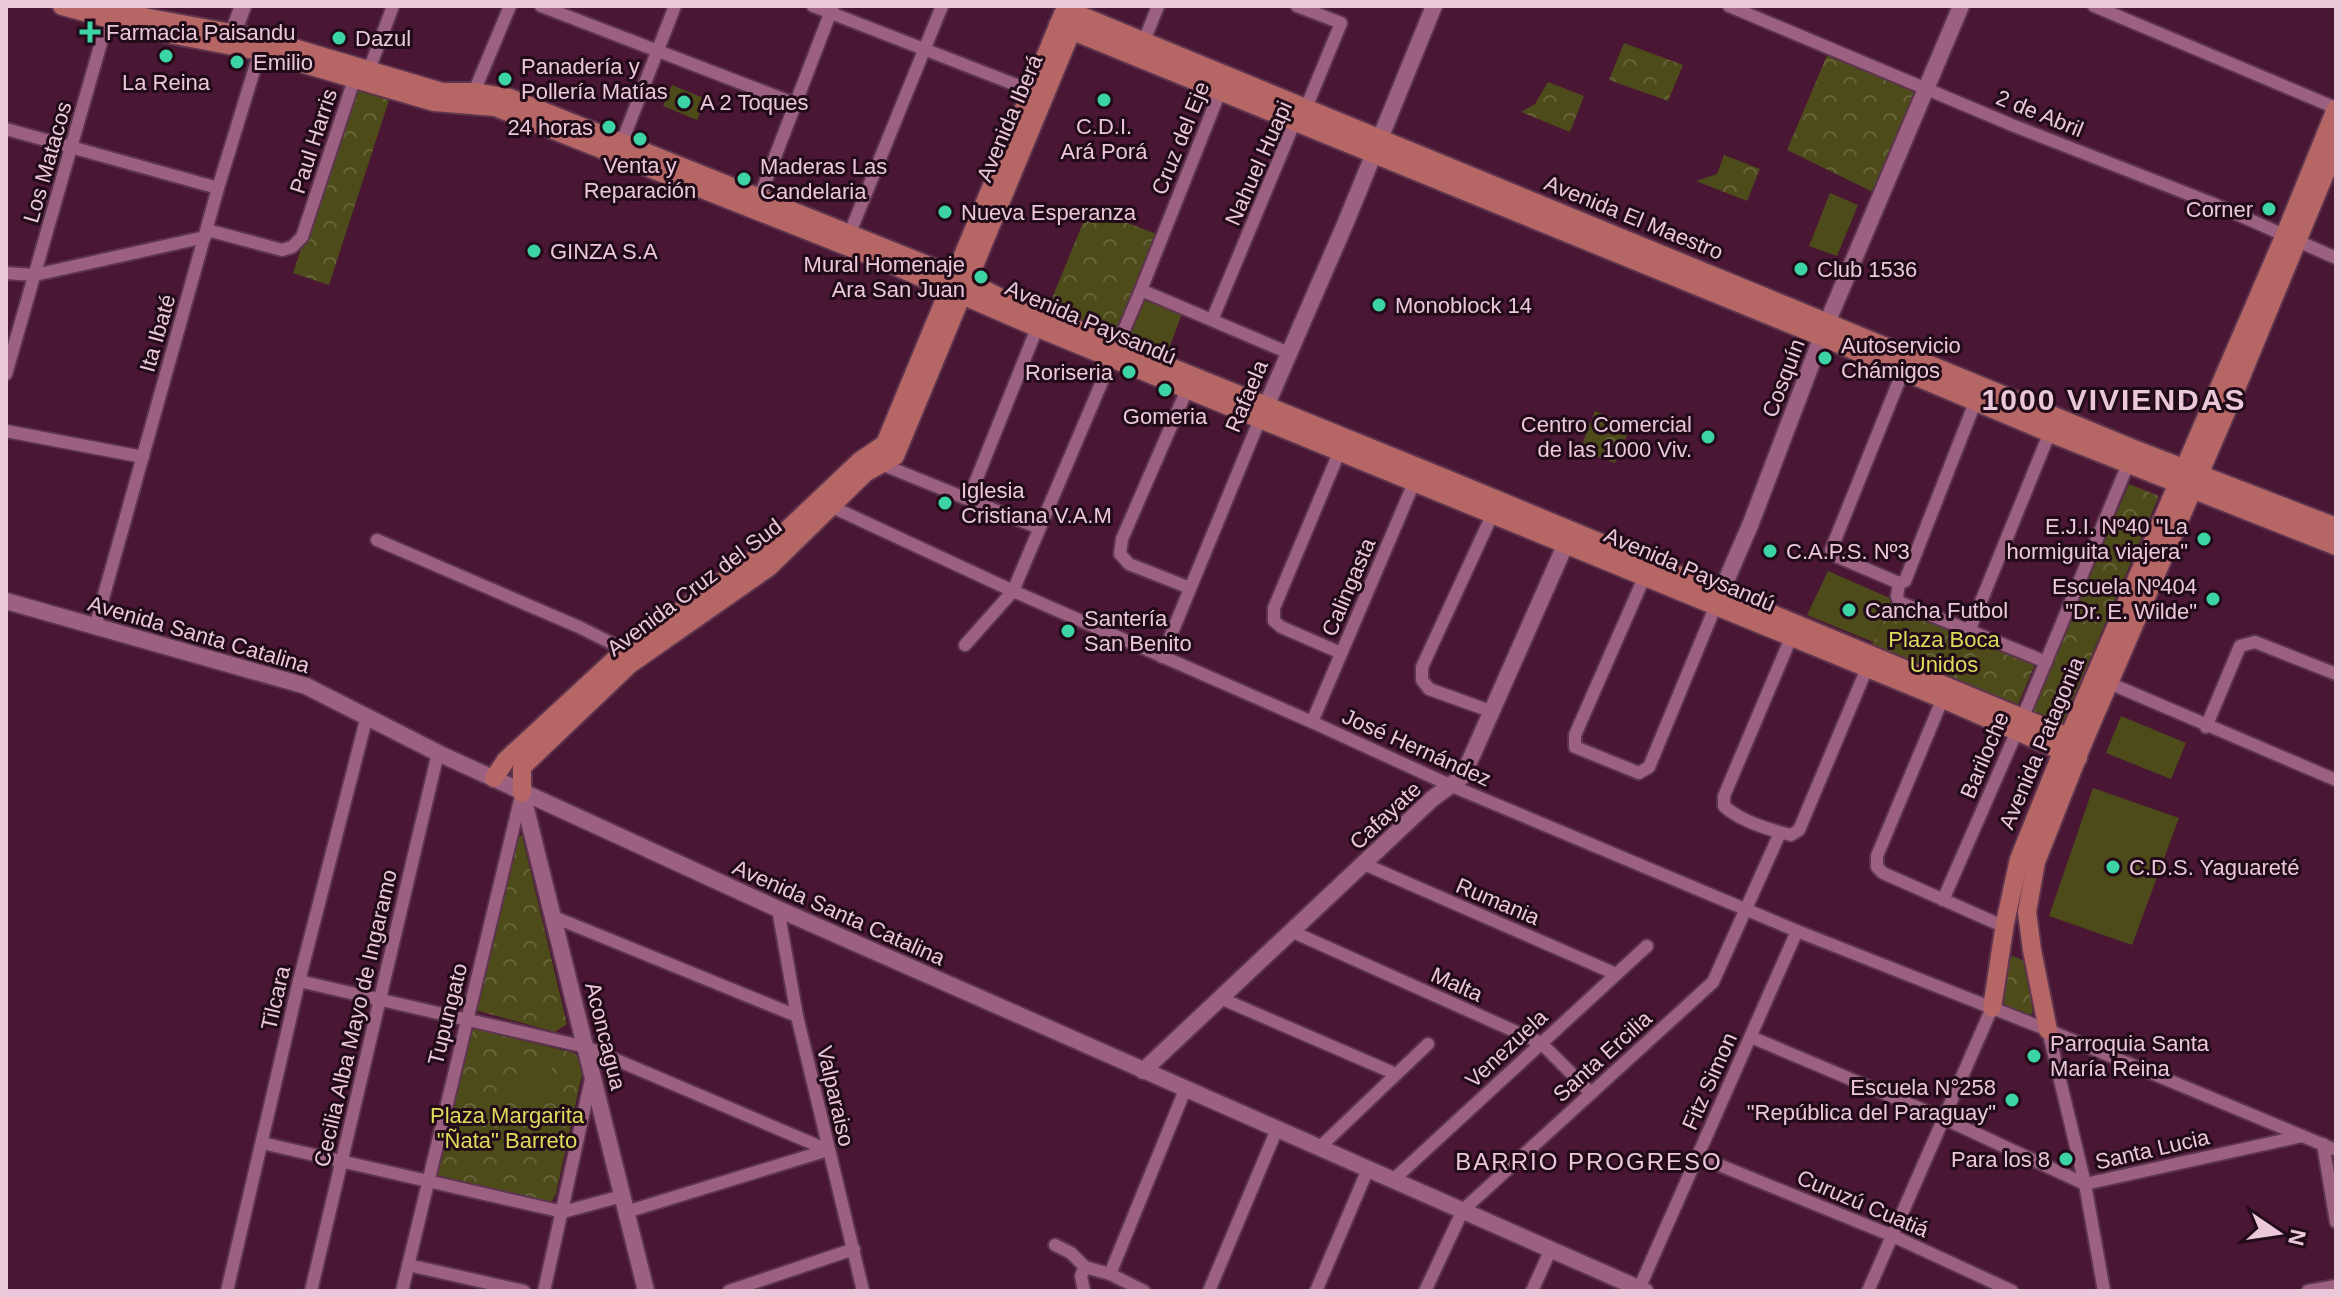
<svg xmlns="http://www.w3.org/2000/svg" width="2342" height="1297" font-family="Helvetica,sans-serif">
	<defs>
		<pattern id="forest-crowns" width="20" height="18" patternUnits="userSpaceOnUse" patternTransform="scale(2)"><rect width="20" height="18" fill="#4d4b19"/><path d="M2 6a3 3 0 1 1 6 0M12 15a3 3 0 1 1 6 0" fill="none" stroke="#67633a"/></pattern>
	</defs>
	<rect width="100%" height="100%" fill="#491634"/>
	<!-- forest -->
	<g fill="url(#forest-crowns)">
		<path d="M1624 43 1683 65 1668 101 1609 80Z"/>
		<path d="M1828 53 1910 87 1916 92 1877 194 1787 150Z"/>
		<path d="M1548 82 1584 96 1570 132 1521 112 1535 104Z"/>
		<path d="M355 87 390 97 329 285 293 273Z"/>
		<path d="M1724 155 1760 169 1747 201 1696 181 1717 174Z"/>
		<path d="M1089 208 1159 235 1118 340 1046 313Z"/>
		<path d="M1595 411 1631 425 1615 463 1580 450Z"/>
		<path d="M2129 484 2159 496 2063 723 2033 711Z"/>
		<path d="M1890 604 2035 664 2017 707 1871 647Z"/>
		<path d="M522 835 567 1024 555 1032 475 1010 514 840Z"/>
		<path d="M2013 956 2025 961 2033 1011 2030 1016 2004 1007 1999 998 2006 958Z"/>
		<path d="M473 1028 574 1053 581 1060 583 1070 556 1194 552 1201 546 1202 439 1178 434 1174 469 1030Z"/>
	</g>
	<!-- pitch -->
	<g fill="#4d4b19">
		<path d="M672 85 706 99 697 120 663 106Z"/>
		<path d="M1830 193 1858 205 1837 256 1809 246Z"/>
		<path d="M1141 299 1182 314 1168 351 1126 336Z"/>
		<path d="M1828 571 1892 599 1873 642 1807 615Z"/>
		<path d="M2121 716 2186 743 2171 779 2106 753Z"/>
		<path d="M2093 788 2179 818 2132 945 2049 916Z"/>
		<path d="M523 1054 553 1061 543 1109 512 1103Z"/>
	</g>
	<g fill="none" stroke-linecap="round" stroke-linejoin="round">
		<defs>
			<g id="minor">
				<path d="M541 6 796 104"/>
				<path d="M813 6 1032 91"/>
				<path d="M1729 6 2012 125 2214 204 2336 258"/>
				<path d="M2094 6 2336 108"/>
				<path d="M1144 41 1158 6"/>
				<path d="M471 99 510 6"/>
				<path d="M6 129 218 188"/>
				<path d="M622 142 675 6"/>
				<path d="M760 196 833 6"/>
				<path d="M207 230 282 250 292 247 302 237 354 80 369 70 393 6"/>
				<path d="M847 240 942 6"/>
				<path d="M6 273 35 275 205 237"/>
				<path d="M1141 290 1289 353"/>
				<path d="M1212 320 1295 121 1306 108 1341 23 1297 6"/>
				<path d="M1905 366 1831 550 1838 557 1899 583 1905 581 1978 395"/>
				<path d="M6 374 109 15"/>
				<path d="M1189 385 1122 539 1120 554 1129 564 1190 588"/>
				<path d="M6 431 143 457"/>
				<path d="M881 464 1039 528"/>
				<path d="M969 498 1039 323"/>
				<path d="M828 505 1013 591 1312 722 1452 786 1797 931 2048 1030 2336 1150"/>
				<path d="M377 540 579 627 625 650"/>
				<path d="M1647 571 1575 735V747L1639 773 1649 767 1716 605"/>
				<path d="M1899 583 1897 596 1899 602 2046 662"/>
				<path d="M95 627 218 188 260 51"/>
				<path d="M1969 631 2052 427"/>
				<path d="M1793 633 1724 796V806C1740 821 1770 830 1791 835L1799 830 1870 661"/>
				<path d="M965 645 1013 591 1141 290 1223 84"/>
				<path d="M1341 653 1281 627 1274 621V608L1341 448"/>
				<path d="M1162 657 1260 419"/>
				<path d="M2109 683 2336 780"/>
				<path d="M1945 693 1877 856V867L1883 873 2005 927"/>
				<path d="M1493 712 1429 689 1422 680V667L1494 511"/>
				<path d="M1312 722 1416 478"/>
				<path d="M2206 727 2240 646 2255 642 2336 674"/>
				<path d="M1364 864 1616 974"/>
				<path d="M1943 900 2017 731 2131 457"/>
				<path d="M778 909 797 1016 863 1291"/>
				<path d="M554 917 797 1016"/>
				<path d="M1293 932 1541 1043 1591 1093"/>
				<path d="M299 981 586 1047 828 1150"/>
				<path d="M1220 998 1396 1074"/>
				<path d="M2048 1030 2085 1184 2104 1291"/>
				<path d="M1751 1037 1945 1119 2085 1184 2302 1136"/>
				<path d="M262 1143 563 1212 622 1196"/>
				<path d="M2323 1144 2336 1222"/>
				<path d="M1320 1147 1428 1044"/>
				<path d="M1697 1156 1893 1236 2012 1291"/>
				<path d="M1393 1180 1647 946"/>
				<path d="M626 1212 828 1150"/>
				<path d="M1055 1245 1071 1253 1085 1267 1110 1274 1144 1291"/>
				<path d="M408 1265 524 1291"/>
				<path d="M1110 1274 1185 1090"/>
				<path d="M227 1291 299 981 367 716"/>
				<path d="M311 1291 438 753"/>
				<path d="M402 1291 521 796"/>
				<path d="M544 1291 591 1079"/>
				<path d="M729 1291 854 1249"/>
				<path d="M1084 1291 1081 1276 1085 1267"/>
				<path d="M1209 1291 1277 1129"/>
				<path d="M1316 1291 1368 1169"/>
				<path d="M1425 1291 1463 1210 1713 982 1780 833"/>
				<path d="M1532 1291 1551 1249"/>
				<path d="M1638 1291 1797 931"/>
				<path d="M1868 1291 1992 1008"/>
				<path d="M2308 1291 2336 1286"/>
			</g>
			<g id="tertiary">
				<path d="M229 44 243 6"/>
				<path d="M1261 418 1346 222 1434 6"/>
				<path d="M6 601 306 686 438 753 778 909 1645 1291"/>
				<path d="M1716 604 1751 523 1827 323 1961 6"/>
				<path d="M522 793 646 1291"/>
				<path d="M1143 1071 1432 799 1463 776 1571 532"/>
			</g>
			<g id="secondary">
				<path d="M62 6 159 32 260 51 434 102 495 107 879 259 1038 328 1943 699 2078 758"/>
				<path d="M105 6 144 17 263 39 442 92H474L510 98 967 281 1005 300 1442 477 2083 743"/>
				<path d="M1065 9 2134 449 2336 527"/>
				<path d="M1058 25 1822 337 2050 433 2336 546"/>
				<path d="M494 778 506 760 625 650 764 552 860 461 885 444 1063 14"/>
				<path d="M522 793V767L630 664 769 567 865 473 895 456 1076 20"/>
				<path d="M1992 1008 2005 923 2019 859 2063 750 2284 237 2336 109"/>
				<path d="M2048 1030 2032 950 2027 912 2036 862 2083 743 2233 396 2336 147"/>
			</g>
		</defs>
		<!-- minor casing -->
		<use href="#minor" stroke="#5d344d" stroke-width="16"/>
		<!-- tertiary casing -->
		<use href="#tertiary" stroke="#5d344d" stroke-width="20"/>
		<!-- secondary casing -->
		<use href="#secondary" stroke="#5d344d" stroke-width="22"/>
		<!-- minor -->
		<use href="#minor" stroke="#9c6181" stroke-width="12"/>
		<!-- tertiary -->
		<use href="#tertiary" stroke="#9c6181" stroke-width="16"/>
		<!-- secondary -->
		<use href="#secondary" stroke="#b66665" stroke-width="18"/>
	</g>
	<!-- markers -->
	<g fill="#3cd4a4" stroke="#220b18" stroke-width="3">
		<path d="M86 20h8v8h8v8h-8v8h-8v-8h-8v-8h8z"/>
		<circle cx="339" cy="38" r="8"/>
		<circle cx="166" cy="56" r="8"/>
		<circle cx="237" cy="62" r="8"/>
		<circle cx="505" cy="79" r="8"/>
		<circle cx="1104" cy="100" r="8"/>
		<circle cx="684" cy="102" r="8"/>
		<circle cx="609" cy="127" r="8"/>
		<circle cx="640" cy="139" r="8"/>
		<circle cx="744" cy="179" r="8"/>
		<circle cx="2269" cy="209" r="8"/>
		<circle cx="945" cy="212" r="8"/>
		<circle cx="534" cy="251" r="8"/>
		<circle cx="1801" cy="269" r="8"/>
		<circle cx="981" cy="277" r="8"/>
		<circle cx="1379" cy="305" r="8"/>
		<circle cx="1825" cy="358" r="8"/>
		<circle cx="1129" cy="372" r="8"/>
		<circle cx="1165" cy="390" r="8"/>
		<circle cx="1708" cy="437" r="8"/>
		<circle cx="945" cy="503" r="8"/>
		<circle cx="2204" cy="539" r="8"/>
		<circle cx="1770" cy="551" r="8"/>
		<circle cx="2213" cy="599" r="8"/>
		<circle cx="1849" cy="610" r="8"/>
		<circle cx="1068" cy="631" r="8"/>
		<circle cx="2113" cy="867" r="8"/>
		<circle cx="2034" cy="1056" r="8"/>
		<circle cx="2012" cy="1100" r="8"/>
		<circle cx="2066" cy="1159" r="8"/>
	</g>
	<g text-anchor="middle" stroke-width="6" stroke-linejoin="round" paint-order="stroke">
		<!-- poi labels -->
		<g font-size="22" fill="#eac8d9" stroke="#220b18" text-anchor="start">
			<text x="106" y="40">Farmacia Paisandu</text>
			<text x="355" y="46">Dazul</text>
			<text x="253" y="70">Emilio</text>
			<text x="521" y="74">Panadería y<tspan x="521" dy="25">Pollería Matías</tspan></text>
			<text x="166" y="90" text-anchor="middle">La Reina</text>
			<text x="700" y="110">A 2 Toques</text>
			<text x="1104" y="134" text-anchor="middle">C.D.I.<tspan x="1104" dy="25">Ará Porá</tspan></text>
			<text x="593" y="135" text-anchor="end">24 horas</text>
			<text x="640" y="173" text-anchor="middle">Venta y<tspan x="640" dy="25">Reparación</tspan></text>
			<text x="760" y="174">Maderas Las<tspan x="760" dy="25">Candelaria</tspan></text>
			<text x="2253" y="217" text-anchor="end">Corner</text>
			<text x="961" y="220">Nueva Esperanza</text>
			<text x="550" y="259">GINZA S.A</text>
			<text x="965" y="272" text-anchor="end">Mural Homenaje<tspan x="965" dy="25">Ara San Juan</tspan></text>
			<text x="1817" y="277">Club 1536</text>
			<text x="1395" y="313">Monoblock 14</text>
			<text x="1841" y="353">Autoservicio<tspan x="1841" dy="25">Chámigos</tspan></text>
			<text x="1113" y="380" text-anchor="end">Roriseria</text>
			<text x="1165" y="424" text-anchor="middle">Gomeria</text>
			<text x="1692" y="432" text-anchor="end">Centro Comercial<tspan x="1692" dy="25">de las 1000 Viv.</tspan></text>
			<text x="961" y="498">Iglesia<tspan x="961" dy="25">Cristiana V.A.M</tspan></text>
			<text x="2188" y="534" text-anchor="end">E.J.I. Nº40 "La<tspan x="2188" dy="25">hormiguita viajera"</tspan></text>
			<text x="1786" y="559">C.A.P.S. Nº3</text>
			<text x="2197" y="594" text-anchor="end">Escuela Nº404<tspan x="2197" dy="25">"Dr. E. Wilde"</tspan></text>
			<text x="1865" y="618">Cancha Futbol</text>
			<text x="1084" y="626">Santería<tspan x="1084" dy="25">San Benito</tspan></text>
			<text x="2129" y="875">C.D.S. Yaguareté</text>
			<text x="2050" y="1051">Parroquia Santa<tspan x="2050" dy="25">María Reina</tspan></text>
			<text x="1996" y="1095" text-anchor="end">Escuela N°258<tspan x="1996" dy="25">"República del Paraguay"</tspan></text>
			<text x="2050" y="1167" text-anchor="end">Para los 8</text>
		</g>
		<!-- street labels -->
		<g font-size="22" fill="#eac8d9" stroke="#220b18">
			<text transform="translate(2040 113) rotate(22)" y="8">2 de Abril</text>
			<text transform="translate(1009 118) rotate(-67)" y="8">Avenida Iberá</text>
			<text transform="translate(1180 138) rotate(-68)" y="8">Cruz del Eje</text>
			<text transform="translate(313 141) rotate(-72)" y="8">Paul Harris</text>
			<text transform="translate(47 162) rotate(-74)" y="8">Los Matacos</text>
			<text transform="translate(1258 163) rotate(-66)" y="8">Nahuel Huapi</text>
			<text transform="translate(1634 217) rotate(22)" y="8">Avenida El Maestro</text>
			<text transform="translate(1091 322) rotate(23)" y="8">Avenida Paysandú</text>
			<text transform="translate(157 333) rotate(-74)" y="8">Ita Ibaté</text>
			<text transform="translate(1783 378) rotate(-69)" y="8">Cosquín</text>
			<text transform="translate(1246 396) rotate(-67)" y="8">Rafaela</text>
			<text transform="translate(1690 569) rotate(23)" y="8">Avenida Paysandú</text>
			<text transform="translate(694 587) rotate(-37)" y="8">Avenida Cruz del Sud</text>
			<text transform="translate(1348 587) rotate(-67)" y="8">Calingasta</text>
			<text transform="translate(199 634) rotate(16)" y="8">Avenida Santa Catalina</text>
			<text transform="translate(2041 743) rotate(-67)" y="8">Avenida Patagonia</text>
			<text transform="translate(1417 747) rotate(24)" y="8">José Hernández</text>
			<text transform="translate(1984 755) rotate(-67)" y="8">Bariloche</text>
			<text transform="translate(1385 815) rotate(-43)" y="8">Cafayate</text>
			<text transform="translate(1498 901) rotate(23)" y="8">Rumania</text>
			<text transform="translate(839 912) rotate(24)" y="8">Avenida Santa Catalina</text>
			<text transform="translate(1457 984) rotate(24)" y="8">Malta</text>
			<text transform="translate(275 998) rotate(-77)" y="8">Tilcara</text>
			<text transform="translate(447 1014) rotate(-76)" y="8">Tupungato</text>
			<text transform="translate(355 1018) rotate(-77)" y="8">Cecilia Alba Mayo de Ingaramo</text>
			<text transform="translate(606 1036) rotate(76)" y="8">Aconcagua</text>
			<text transform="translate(1506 1048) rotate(-43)" y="8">Venezuela</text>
			<text transform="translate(1602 1056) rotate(-42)" y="8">Santa Ercilia</text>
			<text transform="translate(1709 1081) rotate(-66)" y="8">Fitz Simon</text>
			<text transform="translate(836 1096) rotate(77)" y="8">Valparaiso</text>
			<text transform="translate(2152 1149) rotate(-13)" y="8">Santa Lucia</text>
			<text transform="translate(1863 1203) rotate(23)" y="8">Curuzú Cuatiá</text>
		</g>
		<!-- park labels -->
		<g font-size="22" fill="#e1db5c" stroke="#220b18">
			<text x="1944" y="647">Plaza Boca<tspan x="1944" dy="25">Unidos</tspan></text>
			<text x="507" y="1123">Plaza Margarita<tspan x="507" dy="25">"Ñata" Barreto</tspan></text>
		</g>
		<!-- neighbourhood labels -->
		<g font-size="24" letter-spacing="2" fill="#eac8d9" stroke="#220b18">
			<text x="1589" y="1170">BARRIO PROGRESO</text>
		</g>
		<!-- district labels -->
		<g font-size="30" font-weight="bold" letter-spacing="2" fill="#eac8d9" stroke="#220b18">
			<text x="2114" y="410">1000 VIVIENDAS</text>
		</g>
	</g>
	<!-- border -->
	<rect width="2342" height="1297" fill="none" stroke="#eac8d9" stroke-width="16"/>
	<!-- north arrow -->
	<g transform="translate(2278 1233) rotate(103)" stroke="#220b18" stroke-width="6" paint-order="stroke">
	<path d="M0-6L14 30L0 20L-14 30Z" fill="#eac8d9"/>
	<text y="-12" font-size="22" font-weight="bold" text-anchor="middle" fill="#eac8d9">N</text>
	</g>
</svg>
